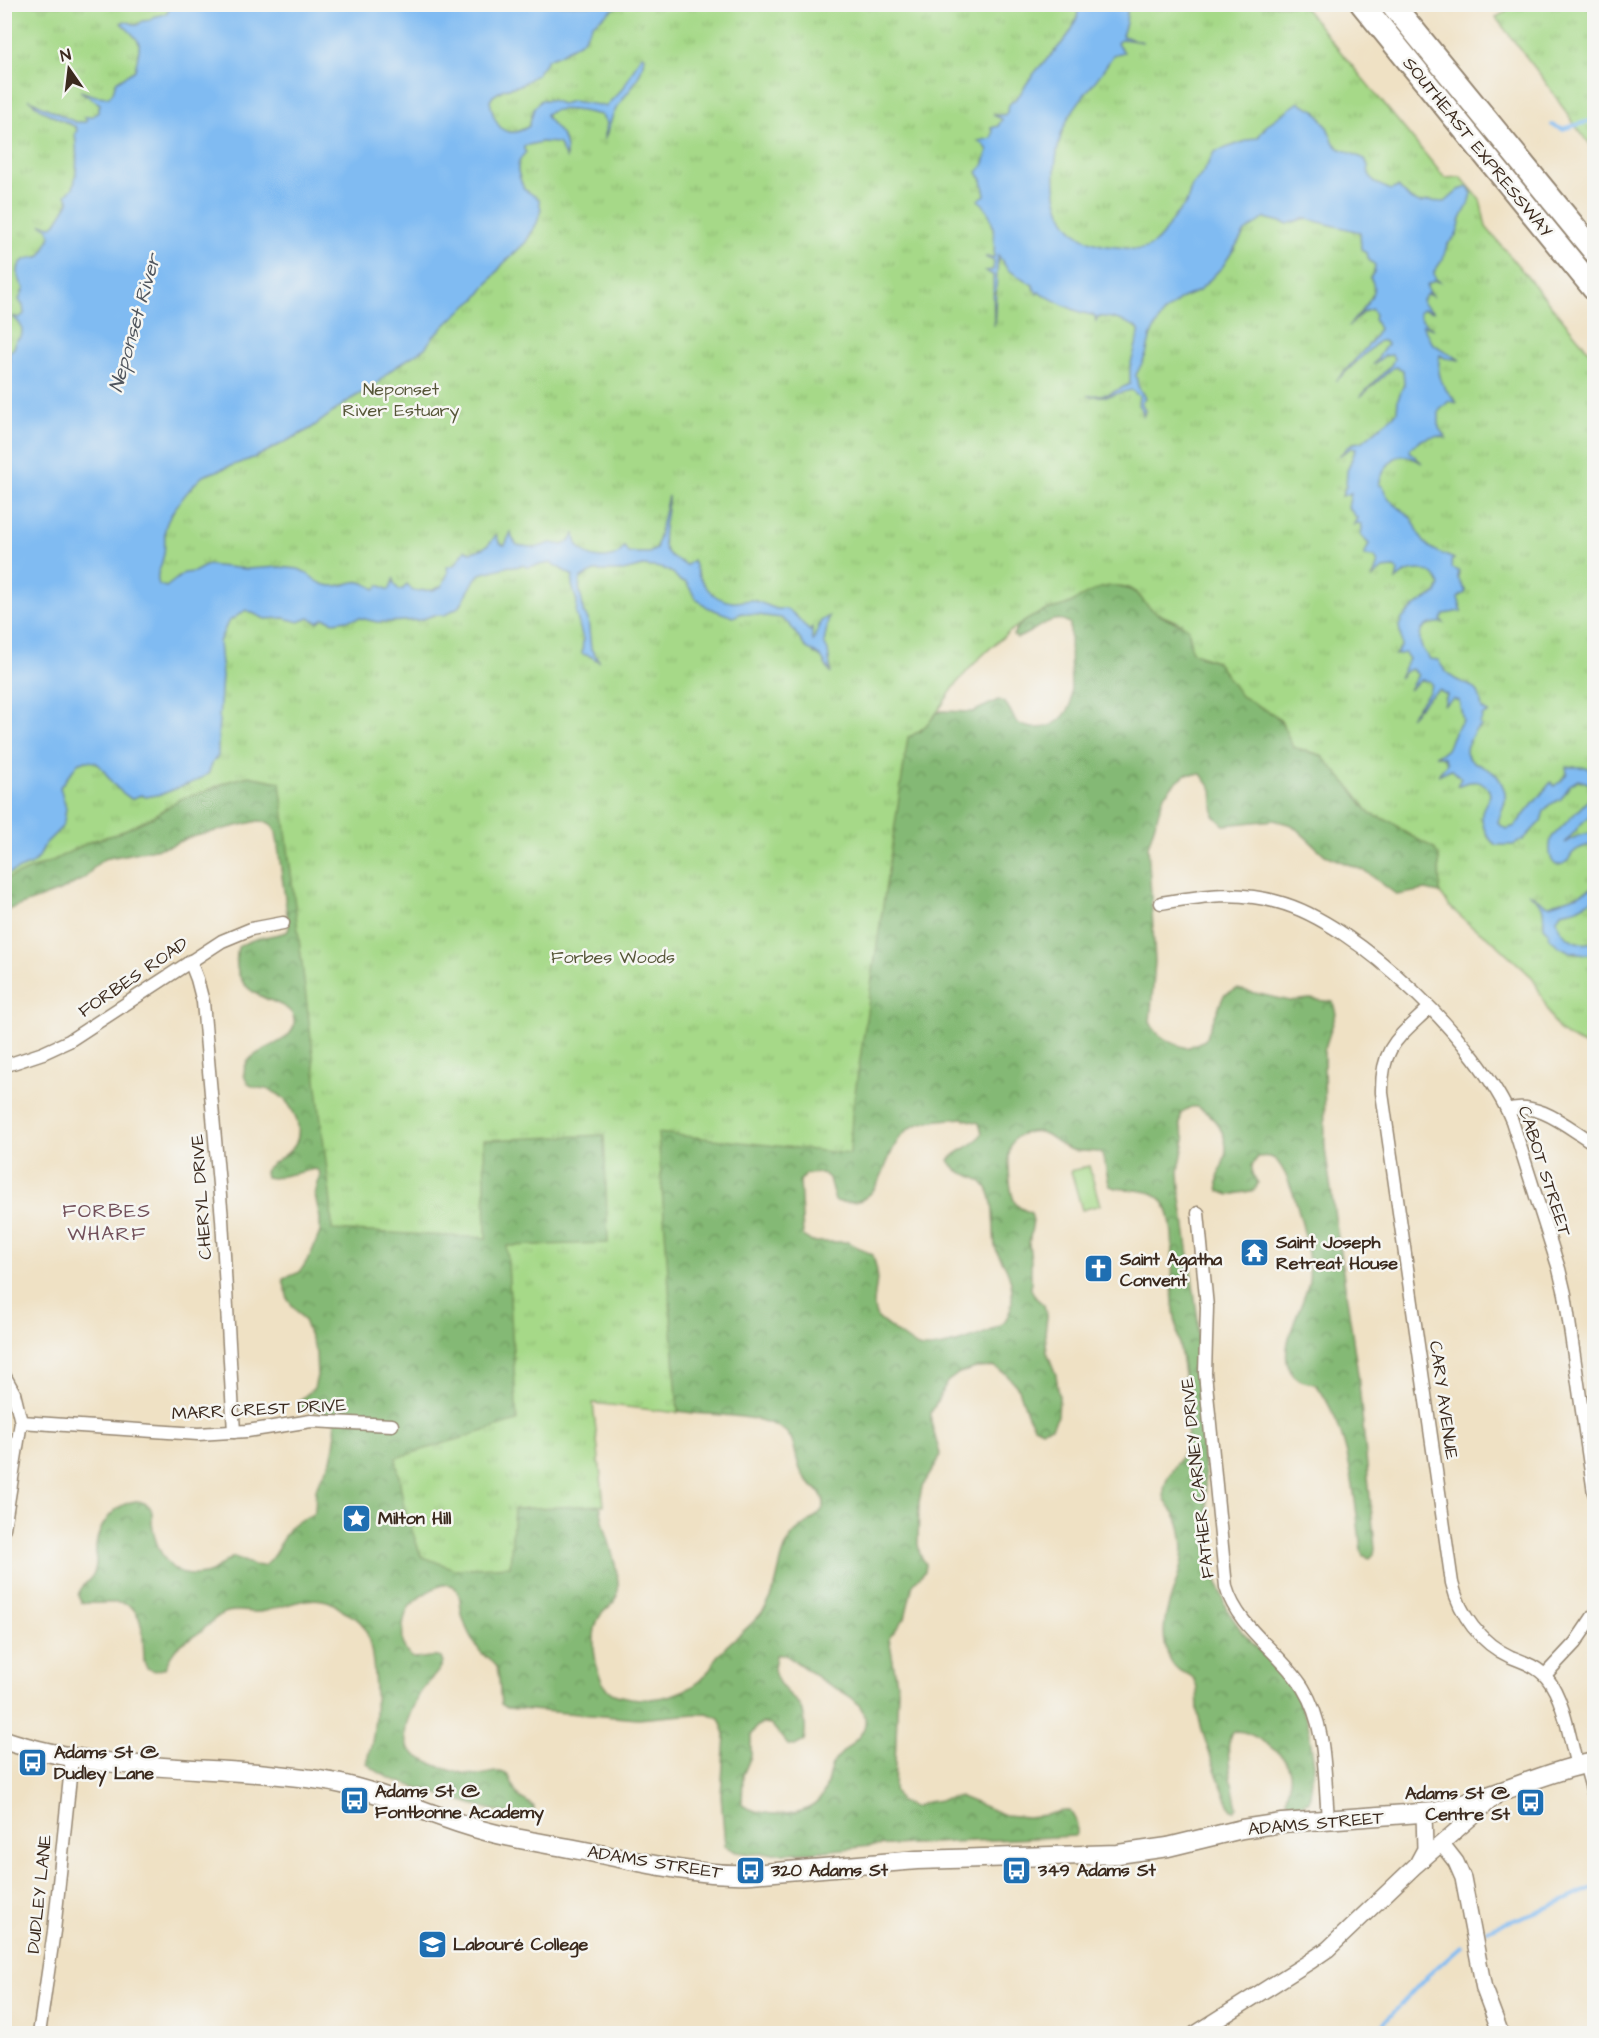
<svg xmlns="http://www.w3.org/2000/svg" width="1599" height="2038" font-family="'Architects Daughter',sans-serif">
	<defs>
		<pattern id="forest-crowns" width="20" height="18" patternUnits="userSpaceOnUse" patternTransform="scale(1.5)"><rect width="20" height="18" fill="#84b974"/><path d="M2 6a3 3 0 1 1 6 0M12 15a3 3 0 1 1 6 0" fill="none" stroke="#6d975f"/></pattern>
		<pattern id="park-tufts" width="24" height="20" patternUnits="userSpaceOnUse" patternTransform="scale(1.5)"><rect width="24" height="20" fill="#a6d988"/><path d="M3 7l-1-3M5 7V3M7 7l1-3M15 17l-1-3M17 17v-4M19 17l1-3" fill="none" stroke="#90ba75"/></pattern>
	</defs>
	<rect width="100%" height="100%" fill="#f6f6f2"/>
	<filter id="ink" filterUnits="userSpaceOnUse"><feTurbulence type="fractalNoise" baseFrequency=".0167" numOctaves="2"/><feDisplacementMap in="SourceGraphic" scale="12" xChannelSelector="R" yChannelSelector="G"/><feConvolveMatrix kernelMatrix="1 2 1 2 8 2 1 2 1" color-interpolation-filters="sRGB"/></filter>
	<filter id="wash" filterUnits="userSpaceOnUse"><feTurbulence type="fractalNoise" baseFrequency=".008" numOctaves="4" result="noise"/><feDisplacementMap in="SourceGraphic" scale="24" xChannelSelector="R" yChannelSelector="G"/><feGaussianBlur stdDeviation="1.35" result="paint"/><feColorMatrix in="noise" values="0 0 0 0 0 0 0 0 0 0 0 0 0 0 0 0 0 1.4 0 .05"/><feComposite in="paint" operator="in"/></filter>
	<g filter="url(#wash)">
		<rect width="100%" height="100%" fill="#efe1c4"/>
		<!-- grass -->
		<path fill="#a6d988" stroke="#708253" stroke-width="1.5" d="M1089 1166 1100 1205 1082 1210 1071 1171Z"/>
		<!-- forest -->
		<path fill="url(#forest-crowns)" stroke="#607249" stroke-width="1.5" fill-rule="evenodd" d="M1105 586C1147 586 1136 604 1167 619 1175 623 1182 623 1189 629L1190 642 1200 656 1216 661 1236 688 1251 702 1275 715 1301 750 1321 755 1330 764 1355 793 1364 807 1378 817 1392 822 1406 833 1434 847 1439 856 1440 893 1425 890 1397 895 1365 871 1325 855 1292 825 1274 820 1224 825 1214 816 1212 789 1201 774H1186L1176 782 1164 795 1148 846 1155 962 1150 1022C1157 1038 1171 1043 1187 1048L1205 1040 1224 995 1237 989 1290 1001 1310 999 1333 1002 1336 1014 1324 1051 1325 1149 1358 1374 1375 1548 1374 1554 1370 1558 1364 1556 1361 1550C1354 1493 1351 1432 1316 1384 1310 1383 1302 1383 1298 1379 1268 1358 1306 1305 1309 1280 1312 1254 1294 1179 1276 1160 1271 1156 1264 1156 1258 1157L1252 1165V1174L1258 1183 1255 1190 1230 1195 1219 1191C1214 1173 1227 1164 1226 1147 1225 1131 1214 1117 1201 1109 1193 1104 1188 1108 1181 1113L1180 1125 1185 1139 1179 1170 1180 1191 1198 1320 1197 1373 1207 1507 1214 1571 1226 1608 1242 1632 1283 1676 1298 1700 1308 1723 1314 1765 1309 1801C1300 1806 1294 1807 1286 1800 1286 1790 1292 1782 1290 1773 1289 1769 1287 1763 1285 1760 1278 1751 1240 1721 1231 1735 1224 1747 1234 1794 1237 1808L1234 1811 1231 1809C1219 1781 1207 1749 1199 1719 1196 1707 1200 1689 1194 1679 1191 1675 1187 1674 1182 1672 1170 1666 1167 1655 1165 1642 1160 1613 1178 1588 1182 1559 1184 1546 1182 1526 1175 1514 1171 1508 1165 1504 1164 1495 1162 1476 1183 1462 1186 1442 1192 1395 1178 1348 1173 1302 1170 1274 1178 1227 1164 1203 1153 1185 1127 1193 1110 1186 1106 1175 1107 1164 1101 1153 1089 1149 1076 1154 1065 1147 1052 1140 1046 1129 1029 1132 1021 1133 1013 1138 1011 1145 1007 1156 1009 1194 1016 1204 1019 1209 1026 1210 1031 1213L1033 1221 1029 1244 1031 1260V1289L1036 1298 1044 1305 1047 1317 1045 1333 1047 1352 1056 1375 1059 1396 1058 1416 1052 1427 1042 1430 1034 1426 1028 1416 1019 1389 1006 1374 995 1367 976 1368 959 1373 947 1382 931 1413V1422L940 1454 938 1461 922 1487 919 1502 918 1544 920 1555 926 1564 925 1571 913 1584 905 1618 889 1638 898 1689 894 1789 900 1802 913 1807 927 1802 961 1797 1005 1815 1027 1817 1046 1815 1061 1811H1070C1076 1820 1080 1827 1075 1836L871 1846 813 1852 752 1854 736 1852 725 1846 721 1796 725 1734 719 1718 707 1713 638 1719 507 1708 501 1704C499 1691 501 1679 496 1667 492 1661 485 1657 480 1651 473 1642 466 1629 463 1618 459 1607 463 1591 451 1585 440 1581 413 1600 408 1609 402 1620 399 1648 410 1656 418 1663 431 1653 441 1658L443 1663C438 1675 430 1679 423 1688 416 1698 411 1711 407 1722 405 1729 404 1743 409 1749 422 1764 458 1774 477 1775 485 1775 493 1771 500 1772 515 1774 510 1789 519 1797 523 1800 529 1802 534 1807V1815L527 1819C497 1812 468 1803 438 1794 414 1785 386 1782 367 1763 368 1753 372 1745 373 1736 377 1710 376 1650 364 1627 359 1618 351 1616 343 1611 339 1608 336 1605 332 1603 308 1592 284 1609 260 1612 248 1613 236 1608 224 1613 216 1616 212 1622 206 1627 186 1645 178 1638 165 1668L155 1671 147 1668 144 1662C143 1643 146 1605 120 1603 107 1602 95 1604 82 1603L78 1595C82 1584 90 1581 94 1573 98 1564 95 1554 96 1546 98 1526 115 1503 136 1501 141 1501 149 1504 151 1509 153 1513 152 1519 152 1523 154 1539 161 1561 177 1571 186 1577 208 1576 216 1569 223 1564 225 1560 234 1557L253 1565 264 1566C277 1556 280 1540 290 1527 296 1520 307 1519 314 1513 317 1504 314 1495 317 1486 320 1478 326 1472 329 1465 333 1456 340 1422 331 1416 322 1409 309 1413 300 1407L299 1401 314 1388 317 1376 316 1353 304 1320 288 1300 283 1279 300 1272 311 1254 320 1232V1218L315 1195 320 1175 319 1171 315 1169 273 1178 266 1177 265 1172 267 1168C275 1160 289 1155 295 1145 305 1126 290 1098 272 1091 265 1088 256 1089 250 1085 247 1083 244 1077 244 1073 244 1045 298 1048 294 1019 290 994 226 1006 238 947 253 937 270 937 287 932L289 928 276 832C272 822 268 822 258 821L187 838 170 846 104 859 95 866 85 878 62 890 5 911V875L72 847 116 834 152 817 180 799 214 788 229 781 249 776 281 782 908 736 921 731 934 715 941 711 973 712 998 700C1010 703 1009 712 1016 721 1020 726 1027 727 1033 728 1051 729 1063 721 1071 705L1070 624C1054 610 1034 633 1017 638L1013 635C1019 621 1038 613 1052 608 1058 606 1065 606 1070 603 1083 596 1091 590 1105 586ZM962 1118 979 1123 982 1133C974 1148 961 1147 949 1160 958 1179 976 1171 987 1188 995 1201 993 1231 995 1246 997 1255 1004 1262 1007 1270 1013 1284 1015 1306 1006 1319 998 1333 933 1353 918 1347 914 1345 880 1321 877 1317 870 1306 878 1286 877 1273 877 1267 874 1261 873 1255L848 1242H812L803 1236 800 1181 805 1174 823 1173 829 1178 835 1201C885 1213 880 1157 904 1133 918 1119 943 1120 962 1118ZM594 1401C627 1404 660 1409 693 1413 718 1415 761 1415 782 1429 799 1440 793 1462 804 1477 810 1487 825 1491 824 1505 823 1515 800 1526 793 1535 776 1557 781 1584 766 1607 753 1627 733 1637 718 1655 714 1661 711 1668 706 1674 690 1694 656 1702 631 1698 623 1696 613 1696 607 1689 594 1673 589 1632 600 1616 606 1607 617 1604 618 1591 620 1568 605 1535 601 1511 596 1476 594 1439 590 1403ZM784 1654C797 1662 809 1671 821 1680 837 1690 861 1697 865 1718 868 1737 843 1748 834 1762 827 1772 829 1786 822 1796 808 1819 763 1818 742 1805L743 1775 751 1756V1736L757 1726 763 1723 771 1724 788 1745 795 1746 804 1741C812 1694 779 1700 774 1669 774 1665 776 1659 776 1655Z"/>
		<!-- park -->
		<g fill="url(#park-tufts)" stroke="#708253" stroke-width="1.5">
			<path d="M5 5H1302L1445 178 1461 177 1480 199 1486 227 1594 357V1050L1568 1037 1561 1032 1554 1023 1533 978 1491 939 1471 926 1450 907 1440 893 1439 856 1434 848 1406 833 1392 822 1370 814 1355 793 1321 755 1293 747 1281 721 1275 715 1241 696 1216 661 1194 653 1191 649 1189 629C1178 619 1160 618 1149 607 1141 600 1138 590 1126 587 1102 582 1090 593 1070 603 1061 608 1050 608 1040 613 1013 625 982 654 962 677 945 696 934 727 908 737L852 1113 850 1154 658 1133 678 1413 593 1403 604 1505 514 1509 510 1566 454 1569 421 1556 404 1507 396 1458 517 1421 507 1246 608 1243 604 1135 484 1140 486 1238 332 1230 331 1203 280 782 249 776 229 781 203 792 180 799 152 817 116 834 91 841 52 861 5 879Z"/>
			<path d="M1514 5H1594V149L1577 128 1542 77 1496 18Z"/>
		</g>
		<!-- water -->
		<g fill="#80bbf2" stroke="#5e7288" stroke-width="1.5">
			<path d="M173 5H619L593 24 582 41 560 54 548 59 537 74 521 85 504 89 493 96 490 101C494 125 504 142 529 126L534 108 541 100H551L562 104 572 101 606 106 624 87 641 55 644 56C643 78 627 92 616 109 610 119 609 130 604 140L607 123 601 115C586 112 559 105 546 114L547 118C560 134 567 136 566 158L558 143 541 142 524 146V150L526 152C513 165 518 174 524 189L539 199 541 210 537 223 526 242 503 264 476 299 458 313 433 337 425 348 391 370 374 386 351 399 310 429 256 457 203 476C191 486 167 515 165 530 164 540 166 549 163 558 161 569 155 574 159 585L166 587 184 573 194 572 207 565 247 569 279 567 298 569C309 572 315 583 326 585 336 588 345 584 354 582 362 580 369 586 376 589L379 585 389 590 394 578V584L399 590 403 589 407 584 413 591 433 590 442 586 448 573 447 567 455 565 465 550 471 552C483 549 490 546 496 534L499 542 503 545H505L511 532 512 538 517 545 536 548 551 543 563 545 571 540 575 533C574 561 617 566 624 546L628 553H649L656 549 668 496C669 510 658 542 667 552 671 558 681 562 687 565L693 560C699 580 709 599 732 602 739 603 745 600 751 600 756 600 770 607 777 609 780 609 785 609 786 609 798 614 802 625 810 631L812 628V639L813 641 821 621 829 616 824 643 828 651 831 674 821 657 805 647 790 625 781 618 742 613 733 617 709 608 696 599 686 582 680 581 673 573 662 568 643 566 623 571H594L581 578C576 590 584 600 583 612L588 619 591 649 600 662 590 656 582 654 583 639 576 614 577 602 572 585 573 576 551 563 527 567 522 565 515 567 510 566 480 574 476 578 460 606 445 615H434L420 620 389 622H377L360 618 334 622 324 618 318 622 309 618 299 622 284 618 265 619 246 610 228 622 219 642 222 676 218 734V756L213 762 208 774 196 781 162 794 146 797 141 795 131 799C127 796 120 791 116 787 103 775 103 756 79 762L60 787 66 808 64 822 61 828 45 844 39 857 32 864 5 875V378L9 370V352L14 348 16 340 21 337C24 326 19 322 12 316L19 318 24 314 23 306 19 300 24 288C18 279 13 264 27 259 32 257 36 258 41 256L51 236 47 228 41 224 52 226 56 223 69 202 66 194 73 188C78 171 77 150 75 133L77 131 76 127 45 112 28 99 75 122H86L87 120 84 117 93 116 98 112 100 104 80 91 96 96 109 97 113 92 116 82 135 70C141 39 144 45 121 23L125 21 137 25 143 21 150 20 153 17 165 14Z"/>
			<path d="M1128 5 1126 23 1122 36 1143 42 1123 39 1119 41 1117 43 1124 52 1113 55C1096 86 1067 107 1059 143 1048 192 1056 244 1117 247 1130 248 1140 253 1152 245 1163 238 1167 227 1174 217 1178 212 1183 208 1186 203 1189 198 1189 191 1192 186 1194 182 1196 182 1198 179 1205 171 1210 160 1214 152L1258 137 1268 124 1299 102 1315 110 1326 125 1334 143 1339 148 1365 159 1368 166 1369 174 1375 183 1391 190 1398 187 1410 199 1420 203 1428 201 1445 202 1459 190 1468 187 1472 193 1470 201 1461 219 1457 234 1447 245 1443 259 1434 272 1435 278 1440 282 1434 281 1427 285 1428 292 1434 297 1427 294 1422 300 1423 304 1434 312 1423 309 1419 312C1419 320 1427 325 1434 329L1422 325 1433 344 1460 360 1445 358 1440 355C1437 367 1439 382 1448 392 1452 397 1455 398 1457 403L1449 401 1439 411V428L1446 438C1432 433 1420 439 1410 449V452L1422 463C1417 460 1410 456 1403 456 1391 455 1381 474 1379 485L1383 486C1387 503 1400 506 1411 518 1417 525 1418 536 1425 543 1434 552 1444 554 1454 559L1451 561 1452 568 1459 571 1458 578 1466 592 1458 598 1462 611 1444 614 1441 620 1444 623C1416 621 1414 642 1430 659L1438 660C1442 667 1448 675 1455 679 1474 689 1479 684 1482 709L1489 713 1483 715 1480 724 1481 727C1474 730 1473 734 1469 741 1457 762 1483 764 1494 773 1499 776 1502 784 1504 789 1508 800 1501 811 1498 822L1500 825 1507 829 1515 826 1551 782 1554 786 1561 781 1567 773 1566 767H1586L1594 774V812L1582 823 1565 843 1577 836 1594 832V845C1587 845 1577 848 1572 854 1568 859 1571 859 1566 862 1550 874 1547 848 1552 837L1590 798 1593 792 1588 783 1578 780 1570 785 1561 799 1549 805 1544 811 1541 821 1523 840 1513 845H1496C1486 838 1479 821 1483 809 1485 804 1488 800 1490 795 1488 778 1470 780 1457 786L1461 778 1451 769 1438 775 1447 763 1444 757 1435 755C1453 750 1446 746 1454 733 1456 728 1460 725 1463 720L1459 701 1453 699 1444 705 1447 695 1439 690 1429 697 1410 717 1429 692 1432 684 1429 681 1421 680 1409 690 1418 675 1412 669 1406 671 1399 678 1409 659 1405 653 1395 655 1402 645 1399 626 1402 619 1415 606 1436 594 1440 585C1432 565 1409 567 1396 580L1398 571 1394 568 1383 569 1373 577 1378 563 1375 557 1364 556 1369 544 1361 536 1362 527 1361 524 1357 523 1353 526 1357 518 1348 507 1351 493 1342 496 1346 486 1347 471 1356 448H1351L1339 456 1351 444 1363 441 1393 416 1397 411 1398 399 1404 384 1403 370 1397 367 1393 368 1360 397 1391 365 1394 359 1392 355 1384 356 1373 365 1387 344 1384 341H1379L1336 381 1371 342 1379 329 1374 319 1375 315 1372 309 1363 312 1348 327C1357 314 1383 293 1370 278L1374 272 1375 265 1369 260 1367 254 1361 249 1360 232 1307 219H1302L1288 224 1265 218 1245 232 1223 266 1199 291 1182 298 1163 314 1151 335 1146 355 1136 375 1138 386 1145 398 1141 403 1145 410 1143 417 1142 410 1138 405 1139 396 1131 390 1108 396H1088L1109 394 1130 384V367L1139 334V330C1133 323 1107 315 1097 317L1096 322 1095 316C1090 314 1085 314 1080 312 1065 307 1053 300 1039 292L1037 294 1033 285 1008 270 998 255 994 326 993 275 985 271 993 270 994 261 985 257H994C995 239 995 212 978 200L985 195 982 180 977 172 983 166 988 150 983 144 978 141 992 138 993 131 991 128 998 126 1002 119 993 115H1004L1007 112C1008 101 1014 102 1020 94 1025 86 1030 78 1036 71 1051 53 1081 31 1078 5Z"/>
			<path d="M1594 887V899L1575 909 1561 912 1557 919C1558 935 1580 949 1594 941V955L1570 952 1557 945 1549 937V933L1544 928C1543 904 1546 909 1528 892L1545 904 1550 905 1578 895Z"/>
		</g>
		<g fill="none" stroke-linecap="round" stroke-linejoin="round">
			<!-- stream -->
			<g stroke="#80bbf2" stroke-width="4">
				<path d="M1552 125 1562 129 1594 120"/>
				<path d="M1487 1930 1557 1904 1594 1887"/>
				<path d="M1374 2034 1427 1976 1461 1946"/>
			</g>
		</g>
	</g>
	<g filter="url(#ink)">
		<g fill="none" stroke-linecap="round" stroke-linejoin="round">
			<defs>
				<g id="minor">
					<path d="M1161 903C1203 896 1236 890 1278 902 1358 923 1481 1045 1512 1121L1559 1269 1565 1294 1594 1493"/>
					<path d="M190 961 197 979 203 1002 222 1219 234 1432"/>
					<path d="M1429 1008C1398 1038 1381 1047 1382 1093L1452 1583C1460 1615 1480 1643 1511 1657 1524 1662 1538 1667 1547 1678 1564 1699 1570 1740 1577 1766"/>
					<path d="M4 1066 43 1053 69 1041 222 941 251 929 283 923"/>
					<path d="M1507 1110C1537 1099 1570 1129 1594 1143"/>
					<path d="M1198 1213 1207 1307 1205 1373 1226 1587C1238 1629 1281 1652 1303 1688 1327 1727 1324 1775 1328 1818"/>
					<path d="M4 1375 14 1393 21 1422 4 1528"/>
					<path d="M21 1422 198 1434 247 1431 311 1421 392 1425"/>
					<path d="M1545 1675 1575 1643 1594 1615"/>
					<path d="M1585 1764 1594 1796"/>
					<path d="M39 2034 54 1931 72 1758"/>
				</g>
				<g id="tertiary">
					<path d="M1442 1844 1456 1862 1463 1878 1484 1989 1501 2034"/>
					<path d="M1418 1862 1425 1849 1424 1813"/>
					<path d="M1195 2034 1309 1962 1328 1949 1414 1867 1495 1797"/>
				</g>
				<path id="secondary" d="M4 1740C109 1776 224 1763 332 1782 378 1791 421 1811 465 1825 504 1838 545 1843 585 1851 640 1862 695 1876 751 1874L917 1860 1118 1854 1168 1847 1242 1829 1282 1823 1434 1812C1489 1800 1540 1773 1594 1762"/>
				<g id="motorway">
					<path d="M1362 4 1594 289"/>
					<path d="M1392 4 1594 251"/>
				</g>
			</defs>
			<!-- minor casing -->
			<use href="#minor" stroke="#958671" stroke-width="15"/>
			<!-- tertiary casing -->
			<use href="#tertiary" stroke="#958671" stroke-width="18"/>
			<!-- secondary casing -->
			<use href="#secondary" stroke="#958671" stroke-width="21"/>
			<!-- motorway casing -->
			<use href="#motorway" stroke="#958671" stroke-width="26"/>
			<!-- minor -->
			<use href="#minor" stroke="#fff" stroke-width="12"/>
			<!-- tertiary -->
			<use href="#tertiary" stroke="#fff" stroke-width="15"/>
			<!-- secondary -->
			<use href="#secondary" stroke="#fff" stroke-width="18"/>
			<!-- motorway -->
			<use href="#motorway" stroke="#fff" stroke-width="22"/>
		</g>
	</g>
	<!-- icons -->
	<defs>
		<symbol id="temple-square" viewBox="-11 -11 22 22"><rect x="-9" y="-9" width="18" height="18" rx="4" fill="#1f6fb2" stroke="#f6f6f2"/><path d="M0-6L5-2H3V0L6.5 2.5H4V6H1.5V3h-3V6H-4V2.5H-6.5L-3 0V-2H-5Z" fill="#fff"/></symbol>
		<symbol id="church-square" viewBox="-11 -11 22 22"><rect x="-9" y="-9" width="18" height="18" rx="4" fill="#1f6fb2" stroke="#f6f6f2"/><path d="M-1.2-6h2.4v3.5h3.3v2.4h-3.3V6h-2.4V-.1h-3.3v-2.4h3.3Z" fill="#fff"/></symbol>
		<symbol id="sight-square" viewBox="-11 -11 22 22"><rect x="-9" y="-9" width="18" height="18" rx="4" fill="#1f6fb2" stroke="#f6f6f2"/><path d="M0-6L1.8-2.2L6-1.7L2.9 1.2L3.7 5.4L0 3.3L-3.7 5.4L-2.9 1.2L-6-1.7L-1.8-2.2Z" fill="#fff"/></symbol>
		<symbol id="bus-square" viewBox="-11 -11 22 22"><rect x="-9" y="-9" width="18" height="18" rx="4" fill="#1f6fb2" stroke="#f6f6f2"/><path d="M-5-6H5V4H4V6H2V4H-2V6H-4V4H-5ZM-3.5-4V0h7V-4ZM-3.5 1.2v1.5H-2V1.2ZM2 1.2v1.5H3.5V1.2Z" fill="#fff"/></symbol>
		<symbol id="university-square" viewBox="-11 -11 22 22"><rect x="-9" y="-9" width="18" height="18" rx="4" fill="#1f6fb2" stroke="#f6f6f2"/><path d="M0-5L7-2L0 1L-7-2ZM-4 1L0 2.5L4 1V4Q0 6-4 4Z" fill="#fff"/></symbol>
	</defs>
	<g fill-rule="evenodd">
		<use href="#temple-square" x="1238" y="1236" width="33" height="33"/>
		<use href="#church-square" x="1082" y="1252" width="33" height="33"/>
		<use href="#sight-square" x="340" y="1502" width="33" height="33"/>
		<use href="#bus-square" x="16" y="1746" width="33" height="33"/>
		<use href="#bus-square" x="338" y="1784" width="33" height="33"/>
		<use href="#bus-square" x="1514" y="1786" width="33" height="33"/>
		<use href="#bus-square" x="734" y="1854" width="33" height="33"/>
		<use href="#bus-square" x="1000" y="1854" width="33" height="33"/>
		<use href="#university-square" x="416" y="1928" width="33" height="33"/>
	</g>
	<g text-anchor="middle" stroke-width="5" stroke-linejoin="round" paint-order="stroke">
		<!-- street labels -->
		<g font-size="18" fill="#3b2a1e" stroke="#f6f6f2">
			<text transform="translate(1478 147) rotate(51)" y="6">SOUTHEAST EXPRESSWAY</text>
			<text transform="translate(133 977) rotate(-34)" y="6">FORBES ROAD</text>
			<text transform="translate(1545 1171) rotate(72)" y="6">CABOT STREET</text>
			<text transform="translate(201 1197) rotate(-94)" y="6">CHERYL DRIVE</text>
			<text transform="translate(1444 1400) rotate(82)" y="6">CARY AVENUE</text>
			<text transform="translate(259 1409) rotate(-3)" y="6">MARR CREST DRIVE</text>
			<text transform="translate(1197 1478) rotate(-96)" y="6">FATHER CARNEY DRIVE</text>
			<text transform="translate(1316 1823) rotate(-5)" y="6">ADAMS STREET</text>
			<text transform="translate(655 1862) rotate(9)" y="6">ADAMS STREET</text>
			<text transform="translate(39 1894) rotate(-84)" y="6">DUDLEY LANE</text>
		</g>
		<!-- park labels -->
		<g font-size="18" fill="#565638" stroke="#f6f6f2">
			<text x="401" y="395">Neponset<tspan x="401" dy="21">River Estuary</tspan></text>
			<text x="613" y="963">Forbes Woods</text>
		</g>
		<!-- poi labels -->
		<g font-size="18" font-weight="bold" fill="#3b2a1e" stroke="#f6f6f2" text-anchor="start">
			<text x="1276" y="1248">Saint Joseph<tspan x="1276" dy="21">Retreat House</tspan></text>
			<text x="1120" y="1265">Saint Agatha<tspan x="1120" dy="21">Convent</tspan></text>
			<text x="378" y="1524">Milton Hill</text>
			<text x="54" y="1758">Adams St @<tspan x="54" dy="21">Dudley Lane</tspan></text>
			<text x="375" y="1797">Adams St @<tspan x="375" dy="21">Fontbonne Academy</tspan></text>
			<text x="1510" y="1799" text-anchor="end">Adams St @<tspan x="1510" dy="21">Centre St</tspan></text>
			<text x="771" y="1876">320 Adams St</text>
			<text x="1038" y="1876">349 Adams St</text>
			<text x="453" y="1950">Labouré College</text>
		</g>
		<!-- water labels -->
		<g font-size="20" font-style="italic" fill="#50565e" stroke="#f6f6f2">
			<text transform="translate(134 323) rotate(-74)" y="7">Neponset River</text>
		</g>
		<!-- neighbourhood labels -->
		<g font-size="20" letter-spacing="1.5" fill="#72505a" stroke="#f6f6f2">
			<text x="107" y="1217">FORBES<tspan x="107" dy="23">WHARF</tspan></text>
		</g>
	</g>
	<!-- margin -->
	<rect width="1599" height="2038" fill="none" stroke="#f6f6f2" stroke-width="24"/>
	<!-- north arrow -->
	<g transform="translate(69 69) rotate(346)" stroke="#f6f6f2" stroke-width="4.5" paint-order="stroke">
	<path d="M0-4.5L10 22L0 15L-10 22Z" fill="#3b2a1e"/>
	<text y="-9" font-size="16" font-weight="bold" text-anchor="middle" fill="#3b2a1e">N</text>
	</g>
</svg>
